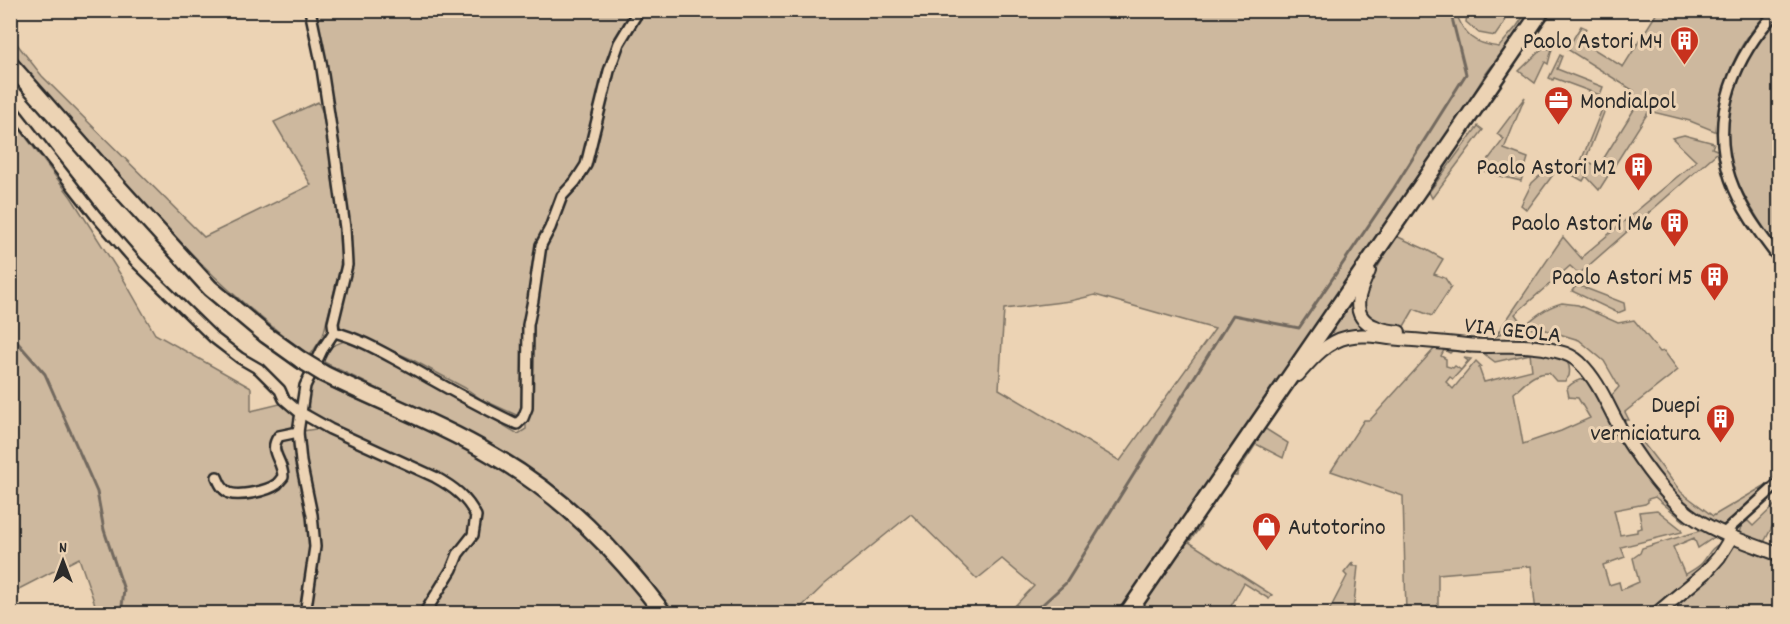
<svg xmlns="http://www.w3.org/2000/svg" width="1790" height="624" font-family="Dekko,sans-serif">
	<rect width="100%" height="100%" fill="#ecd3b4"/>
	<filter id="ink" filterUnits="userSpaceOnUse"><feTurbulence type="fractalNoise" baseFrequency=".0167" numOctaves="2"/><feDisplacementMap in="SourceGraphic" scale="12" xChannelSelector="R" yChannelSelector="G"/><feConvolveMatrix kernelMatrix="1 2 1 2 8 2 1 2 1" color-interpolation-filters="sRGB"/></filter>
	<g filter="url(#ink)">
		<!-- green -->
		<g fill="#cdb89e" stroke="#7c7264" stroke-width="1.5" fill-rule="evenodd">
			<path d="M1455 10C1464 36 1472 43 1499 47L1517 26 1527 11H1532L1485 75 1449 134 1158 561 1119 614 1008 613 1034 586 1002 559 977 579 911 514 825 584 795 613H673C639 567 591 513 543 480 475 432 396 399 322 361L332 346 344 341C406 364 462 400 518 434L526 429V420L523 418 481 399 465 388 411 359 340 328 339 319 349 265 340 155 326 62 316 11ZM1095 295 1215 329 1120 461 999 389 1004 309 1070 301Z"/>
			<path d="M1471 11H1506L1504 23 1495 36 1479 33 1466 22 1467 15Z"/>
			<path d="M1658 11H1770C1736 42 1720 86 1717 132L1690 121 1649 111 1599 190 1586 176 1583 181 1567 172 1571 166H1579L1607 97H1610L1585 161 1599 166 1635 108 1634 91 1567 49 1581 26 1586 28 1579 40 1623 67Z"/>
			<path d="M1779 16V250C1762 227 1737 188 1730 161 1721 122 1738 69 1762 38 1767 30 1774 23 1779 16Z"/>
			<path d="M10 35 42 76 204 237 311 185 274 122 318 102 323 113 329 139 330 166 336 202 341 258 340 268 323 336 310 356C271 327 233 296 199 261 133 195 75 121 11 54Z"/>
			<path d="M1543 48 1552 49 1548 64 1545 62 1535 83 1519 71Z"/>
			<path d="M1560 55 1562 56 1557 69 1603 87 1600 95 1554 78 1553 80 1549 78Z"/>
			<path d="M1525 97 1504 149 1528 158 1521 181 1492 174 1481 169 1504 139 1497 134Z"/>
			<path d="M10 116 71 197 124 280 155 334 251 388V411L288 402 298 411 296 432 316 429C308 405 304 404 313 378 385 417 467 440 534 488 581 522 619 568 654 613H98L79 558 11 593Z"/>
			<path d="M1478 126 1483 130 1432 198 1429 192Z"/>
			<path d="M1684 135 1714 143 1712 148 1719 151 1579 274 1570 266 1515 314 1520 321 1495 337 1563 237 1582 259 1584 255 1696 161 1672 138Z"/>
			<path d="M1545 171 1555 172 1527 210 1521 205 1532 183Z"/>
			<path d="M1396 236 1425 249 1443 259 1434 274 1445 278 1451 287 1432 316 1414 309 1403 328 1389 327 1368 317 1362 298 1366 287Z"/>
			<path d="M1580 286 1624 303 1625 310 1618 313 1572 291 1575 287Z"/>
			<path d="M1354 292 1355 303 1381 333 1312 354Z"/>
			<path d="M1562 303 1578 305 1618 323 1634 320 1660 352 1664 351 1678 370 1625 412 1629 420H1623L1611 396 1619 387 1604 361 1579 340 1546 330 1522 328C1534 317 1546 307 1562 303Z"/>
			<path d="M1436 347H1449L1450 349 1471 352 1470 353 1452 351 1450 353 1444 350 1441 356 1446 359V366L1453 368 1455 366 1461 370 1468 361 1464 358 1471 359 1453 379 1450 377 1446 382 1453 389 1476 361 1481 366 1479 368 1484 382 1532 370 1530 354 1495 362 1483 353 1487 350C1505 350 1555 348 1567 362 1570 366 1570 371 1569 376L1565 381H1556L1549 373C1532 373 1526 383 1514 393L1523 444 1561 431 1590 418 1578 398 1569 397 1567 388C1573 382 1579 378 1587 380L1688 518V521L1685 522 1655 497 1648 499V502L1645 504 1614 510 1620 535 1637 532V529L1642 528 1639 512 1657 510 1681 529 1682 532 1621 547 1625 557 1603 565 1609 585 1619 582 1621 590 1639 582 1633 558 1640 553 1642 548 1706 529 1716 536 1698 548 1694 538 1673 547 1685 575C1690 571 1698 568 1702 563 1710 553 1709 549 1723 542L1702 571 1648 613H1595L1592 607 1585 606 1559 613H1536L1531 566 1438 574V613H1406L1403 496 1331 471 1364 420H1370Z"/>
			<path d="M1264 428 1288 443 1283 458 1256 444 1237 473V476H1234L1235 471Z"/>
			<path d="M1634 431 1681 492 1713 516 1771 482 1724 525C1689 527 1648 461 1631 435Z"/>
			<path d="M1779 501V514L1763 544 1741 535 1739 532 1743 523 1748 521 1753 526Z"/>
			<path d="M1196 524 1201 526 1189 542 1272 595 1269 599 1244 583 1227 613 1132 614Z"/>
			<path d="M1735 542 1779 559V613L1664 614Z"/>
			<path d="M1353 562 1352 566H1358L1353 613H1328L1347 576 1344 573Z"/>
		</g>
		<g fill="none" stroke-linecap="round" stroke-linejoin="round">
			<!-- stream -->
			<g stroke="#72695e" stroke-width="3">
				<path d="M10 334 45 374 97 492 104 530 124 590 121 614"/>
				<path d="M1032 614 1066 583 1233 315 1299 328 1394 188 1466 74 1450 10"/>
			</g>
			<defs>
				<g id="minor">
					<path d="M310 10 321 62 335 154 345 228 347 265 333 323 334 332"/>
					<path d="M1778 10C1735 56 1709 115 1730 178 1740 208 1761 235 1780 260"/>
					<path d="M10 106 96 216 137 263 214 338 240 358 259 369 280 390 284 399 298 411 330 429 435 477C453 487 467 497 476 516L473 535 458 554 452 569 424 614"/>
					<path d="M217 477C220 484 222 489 229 493 239 497 268 491 277 484 279 482 281 479 283 477 283 459 267 452 279 436L298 432"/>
					<path d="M1724 533 1780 482"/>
					<path d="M305 614 315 547 312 515 301 462 298 432 305 386 322 350 334 332C361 339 385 354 410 367 445 387 480 407 517 424L523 418 527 408 528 325 533 300 541 245 550 228 562 196 575 182 586 165 609 71 619 43 639 10"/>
				</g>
				<g id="tertiary">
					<path d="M1369 271C1360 289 1347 317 1376 327 1383 330 1391 331 1399 332"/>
					<path d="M1298 375C1312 359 1326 342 1348 337 1361 334 1375 336 1389 338 1414 340 1440 342 1466 345 1495 348 1527 342 1556 351 1565 353 1574 357 1580 363 1600 382 1609 410 1623 433 1640 460 1669 502 1696 519 1721 535 1752 544 1780 555"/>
					<path d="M1656 614 1705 573 1719 557 1732 536"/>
				</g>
				<g id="primary">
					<path d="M10 64 120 189 210 288 266 335 301 360"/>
					<path d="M324 374C381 402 440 424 494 456 563 496 616 550 664 614"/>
					<path d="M1127 614 1542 10"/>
				</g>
			</defs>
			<!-- minor casing -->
			<use href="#minor" stroke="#2b2b2b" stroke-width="14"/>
			<!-- tertiary casing -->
			<use href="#tertiary" stroke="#2b2b2b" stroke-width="16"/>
			<!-- primary casing -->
			<use href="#primary" stroke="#2b2b2b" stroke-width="20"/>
			<!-- minor -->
			<use href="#minor" stroke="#ecd3b4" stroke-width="9"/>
			<!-- tertiary -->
			<use href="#tertiary" stroke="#ecd3b4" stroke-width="12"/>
			<!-- primary -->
			<use href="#primary" stroke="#ecd3b4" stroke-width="15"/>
			<defs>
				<path id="primary-bridge" d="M301 360 324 374"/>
			</defs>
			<!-- primary-bridge casing -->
			<use href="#primary-bridge" stroke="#2b2b2b" stroke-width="20" stroke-linecap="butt"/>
			<!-- primary-bridge -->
			<use href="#primary-bridge" stroke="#ecd3b4" stroke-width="15"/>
		</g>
	</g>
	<!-- icons -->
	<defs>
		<symbol id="building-pin" viewBox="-11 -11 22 30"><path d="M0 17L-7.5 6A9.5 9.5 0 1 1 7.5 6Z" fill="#c8321e" stroke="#ecd3b4"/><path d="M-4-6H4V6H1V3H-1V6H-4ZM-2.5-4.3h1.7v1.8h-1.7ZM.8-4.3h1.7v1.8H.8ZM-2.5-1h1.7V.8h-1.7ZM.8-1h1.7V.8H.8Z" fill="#fff"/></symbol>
		<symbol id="office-pin" viewBox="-11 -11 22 30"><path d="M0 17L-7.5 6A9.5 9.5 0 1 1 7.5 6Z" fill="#c8321e" stroke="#ecd3b4"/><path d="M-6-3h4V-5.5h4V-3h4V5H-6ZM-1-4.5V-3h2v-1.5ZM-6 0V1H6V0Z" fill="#fff"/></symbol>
		<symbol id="shop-pin" viewBox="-11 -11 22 30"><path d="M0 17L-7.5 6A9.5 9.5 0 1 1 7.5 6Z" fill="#c8321e" stroke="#ecd3b4"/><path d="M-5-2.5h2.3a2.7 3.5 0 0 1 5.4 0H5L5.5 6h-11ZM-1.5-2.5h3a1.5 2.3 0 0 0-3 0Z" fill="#fff"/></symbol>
	</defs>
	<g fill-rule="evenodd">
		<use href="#building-pin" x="1668" y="24" width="33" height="45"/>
		<use href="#office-pin" x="1542" y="84" width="33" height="45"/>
		<use href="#building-pin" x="1622" y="150" width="33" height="45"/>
		<use href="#building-pin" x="1658" y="206" width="33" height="45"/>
		<use href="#building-pin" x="1698" y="260" width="33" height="45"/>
		<use href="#building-pin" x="1704" y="402" width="33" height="45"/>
		<use href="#shop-pin" x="1250" y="510" width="33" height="45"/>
	</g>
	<g text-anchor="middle" stroke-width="6" stroke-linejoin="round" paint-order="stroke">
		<!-- poi labels -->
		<g font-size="24" fill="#2b2b2b" stroke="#ecd3b4" text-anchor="end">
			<text x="1663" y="48">Paolo Astori M4</text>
			<text x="1580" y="108" text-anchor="start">Mondialpol</text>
			<text x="1617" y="174">Paolo Astori M2</text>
			<text x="1653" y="230">Paolo Astori M6</text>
			<text x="1693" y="284">Paolo Astori M5</text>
			<text x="1700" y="412">Duepi<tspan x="1700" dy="28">verniciatura</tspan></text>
			<text x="1288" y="534" text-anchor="start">Autotorino</text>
		</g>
		<!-- street labels -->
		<g font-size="24" fill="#2b2b2b" stroke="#ecd3b4">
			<text transform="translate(1513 329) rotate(6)" y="8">VIA GEOLA</text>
		</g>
	</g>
	<!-- margin -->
	<rect width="1790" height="624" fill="none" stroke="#ecd3b4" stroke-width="36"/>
	<rect x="18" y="18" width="1754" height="588" fill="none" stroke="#2b2b2b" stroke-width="2" filter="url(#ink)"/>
	<!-- north arrow -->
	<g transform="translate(63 561)" stroke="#ecd3b4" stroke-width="4.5" paint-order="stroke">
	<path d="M0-4.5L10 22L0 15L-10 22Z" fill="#2b2b2b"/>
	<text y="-9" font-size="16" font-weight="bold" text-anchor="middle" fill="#2b2b2b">N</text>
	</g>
</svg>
